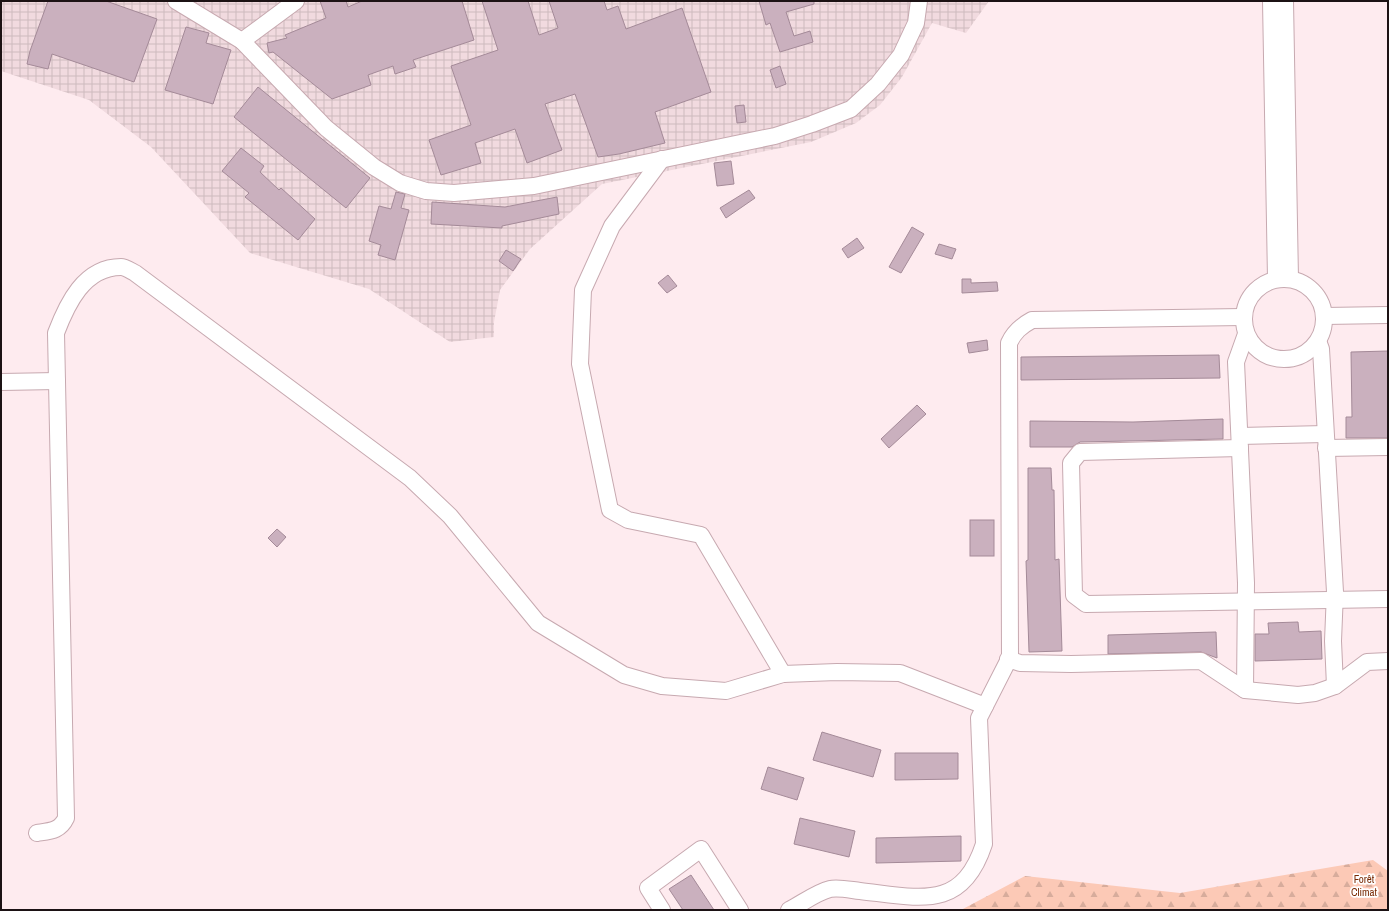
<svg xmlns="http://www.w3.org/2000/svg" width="1389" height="911" font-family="'Archivo Narrow',sans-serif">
	<defs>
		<pattern id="industrial-grid" width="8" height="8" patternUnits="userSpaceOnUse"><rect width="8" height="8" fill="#f1dadf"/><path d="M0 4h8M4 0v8" fill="none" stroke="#cebabe"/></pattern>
		<pattern id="forest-firs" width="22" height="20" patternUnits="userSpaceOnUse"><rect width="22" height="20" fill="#fcc9b6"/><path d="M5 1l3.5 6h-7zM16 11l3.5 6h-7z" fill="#d7ac9c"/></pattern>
	</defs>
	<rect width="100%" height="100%" fill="#feebef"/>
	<!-- industrial -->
	<path fill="url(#industrial-grid)" d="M1 1H989L966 33 932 23 902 77 880 105 856 123 811 142 602 184 530 249 500 290 494 322V337L450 342 369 289 250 253 151 147 89 100 1 71Z"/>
	<!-- forest -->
	<path fill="url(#forest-firs)" d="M1373 860 1388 871V910H961L1025 876 1180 893Z"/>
	<!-- building -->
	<g fill="#cab0be" stroke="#a48a98">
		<path d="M48 1H106L157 19 134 82 52 54 48 69 27 64 30 51Z"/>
		<path d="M320 1H346L348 7 362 1H462L474 40 413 60 416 67 395 74 393 66 368 75 371 85 332 99 273 52 269 53 267 43 287 38 285 35 326 18Z"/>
		<path d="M482 1H528L539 35 558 28 549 1H604L607 10 618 6 626 29 682 8 711 92 655 112 665 143 619 154 598 157 575 94 545 104 562 150 527 163 515 129 475 143 481 163 441 175 429 140 471 125 451 66 498 50Z"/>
		<path d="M759 1H814V4L786 12 794 36 810 31 813 42 780 52 770 23 766 25Z"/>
		<path d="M186 27 209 33 206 43 231 50 213 104 165 90Z"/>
		<path d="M780 66 786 84 776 88 770 70Z"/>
		<path d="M258 87 370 178 346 208 234 117Z"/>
		<path d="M744 105 746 122 737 123 735 106Z"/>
		<path d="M241 148 264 166 260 172 279 190 281 188 315 219 298 240 245 197 249 193 222 171Z"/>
		<path d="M731 161 734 184 717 186 714 163Z"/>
		<path d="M749 190 755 198 726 218 720 208Z"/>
		<path d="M396 192 405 194 401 208 409 210 395 260 378 255 381 245 369 241 379 206 391 209Z"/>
		<path d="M557 197 559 214 502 226V228L431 224 432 202 505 207Z"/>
		<path d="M912 227 924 234 901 273 889 267Z"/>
		<path d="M857 238 864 248 848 258 842 249Z"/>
		<path d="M939 244 956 249 952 259 935 254Z"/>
		<path d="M506 250 521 259 513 271 499 261Z"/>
		<path d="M668 275 677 286 667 293 658 283Z"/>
		<path d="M962 279H971V283L997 282 998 291 962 293Z"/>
		<path d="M987 340 988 350 969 353 967 343Z"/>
		<path d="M1388 351V438H1346V417H1352L1351 352Z"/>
		<path d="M1219 355 1220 378 1021 380V357Z"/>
		<path d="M917 405 926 414 889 448 881 439Z"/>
		<path d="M1223 419V439L1080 442 1072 447H1030V421L1133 422Z"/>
		<path d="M1028 468H1051L1052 490H1054L1055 560 1059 559 1062 651 1029 652 1026 561 1028 560Z"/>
		<rect x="970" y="520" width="24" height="36"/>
		<path d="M277 529 286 537 277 547 268 538Z"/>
		<path d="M1298 622 1299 632 1321 631 1322 659 1255 661V634H1269L1268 623Z"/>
		<path d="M1216 632 1217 658 1201 652 1108 654V635Z"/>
		<path d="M822 732 881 750 873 777 813 760Z"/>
		<path d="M895 753H958V779L895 780Z"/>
		<path d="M768 767 804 778 797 800 761 789Z"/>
		<path d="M800 818 855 831 849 857 794 844Z"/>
		<path d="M961 836V861L876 863V838Z"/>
		<path d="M691 875 714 910H683L669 889Z"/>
	</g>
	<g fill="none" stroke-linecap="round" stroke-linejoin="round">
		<defs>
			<g id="minor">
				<path d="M176 1 242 41 326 128 374 167 400 183 426 191 454 193 534 186 775 136 812 124 851 109 878 84 901 55 916 23 919 1"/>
				<path d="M1271 1 1276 279"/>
				<path d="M1285 1 1290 279"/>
				<path d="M242 41 296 1"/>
				<path d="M662 159 612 226 583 290 580 364 610 510 628 520 701 535 783 674"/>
				<circle cx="1284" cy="319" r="40"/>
				<path d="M1324 316 1388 315"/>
				<path d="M1318 341 1321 349 1335 592 1333 641 1335 686"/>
				<path d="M1 382 57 381"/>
				<path d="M1240 436 1325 434"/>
				<path d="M1240 448 1080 452 1071 463 1074 595 1086 604 1388 599"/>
				<path d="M1326 448 1388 447"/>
				<path d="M1008 659 1020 663 1071 664 1201 661 1245 690 1298 695 1315 693 1335 686 1367 662 1388 661"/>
				<path d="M1245 690 1246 583 1236 362 1246 334"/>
				<path d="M37 833C50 831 60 831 66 818L56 333C67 304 84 267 121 267 125 267 131 271 135 273L410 478 450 516 538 623 624 675 662 686 726 691 783 674 837 672 900 673 985 706"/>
				<path d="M662 910 648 888 701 849 740 910"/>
				<path d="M789 910C801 904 817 892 830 889 838 887 851 890 860 891 921 898 962 911 984 844L979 718 1010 657 1009 343C1014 332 1021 326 1032 320L1243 317"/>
			</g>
		</defs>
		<!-- minor casing -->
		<use href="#minor" stroke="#c7a9b0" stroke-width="18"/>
		<!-- minor -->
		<use href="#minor" stroke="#fff" stroke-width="16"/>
	</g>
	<g text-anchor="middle" stroke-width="3.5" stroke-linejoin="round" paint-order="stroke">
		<!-- park labels -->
		<g font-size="11" fill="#782a04" stroke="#fff">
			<text x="1364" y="883">Forêt<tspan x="1364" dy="13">Climat</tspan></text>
		</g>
	</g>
	<!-- border -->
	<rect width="1389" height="911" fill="none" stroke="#1c1214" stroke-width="4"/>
</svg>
